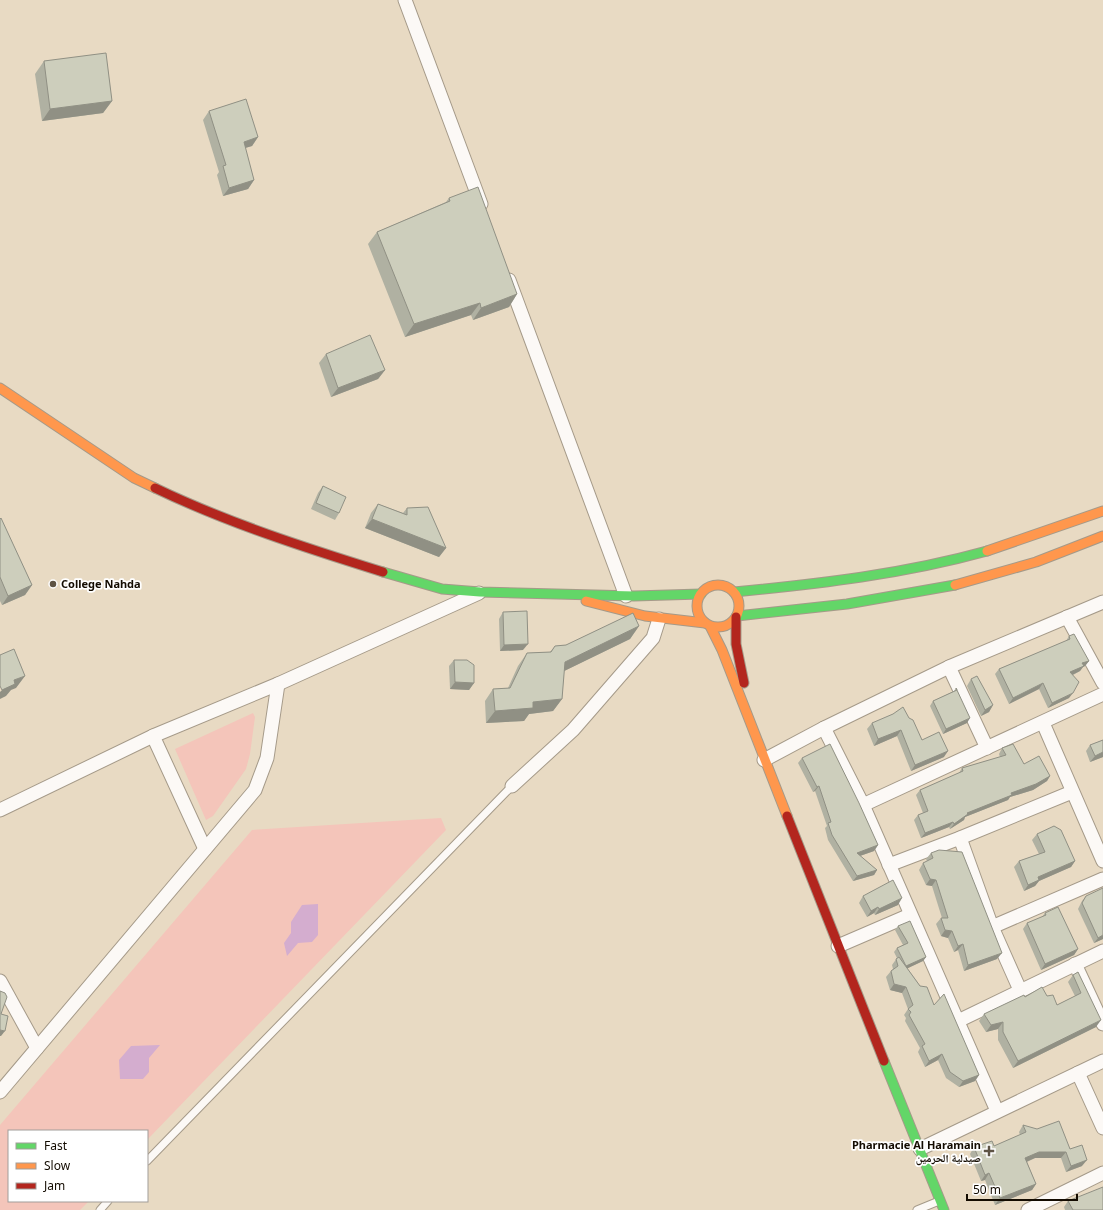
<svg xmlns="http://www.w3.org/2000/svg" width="1103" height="1210" font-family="'Noto Sans','Noto Naskh Arabic',sans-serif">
	<rect width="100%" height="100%" fill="#e8dac3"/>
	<!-- green -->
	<g fill="#f4c5ba">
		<path d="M253 713 255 717 250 754 246 769 213 816 206 820 175 749Z"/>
		<path d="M441 818 446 830 147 1140V1131H9V1201H89L80 1210H0V1125L252 830Z"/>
	</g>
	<!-- water -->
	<g fill="#d4adcf">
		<path d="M318 904V935L312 942 298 943 287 956 284 943 291 933V922L302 905Z"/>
		<path d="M160 1045 149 1058V1072L143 1079H120L119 1060 131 1046Z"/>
	</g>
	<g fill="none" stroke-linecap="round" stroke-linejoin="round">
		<defs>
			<g id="lane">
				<path d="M147 1161 512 786"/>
				<path d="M100 1210 108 1201"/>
				<path d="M917 1210 939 1201"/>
			</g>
			<g id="street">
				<path d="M405 0 481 204"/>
				<path d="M509 280 626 596"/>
				<path d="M1067 617 1103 683"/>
				<path d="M949 667 987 748"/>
				<path d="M1043 723 1103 861"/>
				<path d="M824 728 863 805 997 1111"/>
				<path d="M153 736 205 849"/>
				<path d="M764 760 824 728 949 667 1103 602"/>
				<path d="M512 786 573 730 653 638 659 619"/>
				<path d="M863 805 1103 694"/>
				<path d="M0 810 153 736 278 684 479 593"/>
				<path d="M960 838 992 927 1020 990"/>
				<path d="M889 865 960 838 1072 792"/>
				<path d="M992 927 1103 879"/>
				<path d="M838 946 910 915"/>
				<path d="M1075 964 1103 1024"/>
				<path d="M0 981 37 1048"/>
				<path d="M958 1021 1103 951"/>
				<path d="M1078 1073 1103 1128"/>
				<path d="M0 1092 255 790 267 758 278 684"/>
				<path d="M920 1149 1103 1061"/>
				<path d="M1028 1210 1103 1173"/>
			</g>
			<g id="fast">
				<path d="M383 572 442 589 480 592 634 596 701 594"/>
				<path d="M734 592C819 584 904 574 987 551"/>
				<path d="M737 616 847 604 955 585"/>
				<path d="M884 1061 944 1210"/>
			</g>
			<g id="slow">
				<path d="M0 388 134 478 155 488"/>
				<path d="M987 551 1103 511"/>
				<path d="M955 585 1036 562 1103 536"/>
				<circle cx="718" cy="606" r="21"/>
				<path d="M586 601 645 616 705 623"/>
				<path d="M710 626 722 650 787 816"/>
			</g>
			<g id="jam">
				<path d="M155 488C228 523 306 548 383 572"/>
				<path d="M736 617V644L744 683"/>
				<path d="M787 816 884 1061"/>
			</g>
		</defs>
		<!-- lane casing -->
		<use href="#lane" stroke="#a59a89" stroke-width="9"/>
		<!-- street casing -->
		<use href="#street" stroke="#a59a89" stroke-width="15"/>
		<!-- fast casing -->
		<use href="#fast" stroke="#a59a89" stroke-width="11"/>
		<!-- slow casing -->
		<use href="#slow" stroke="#a59a89" stroke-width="11"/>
		<!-- jam casing -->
		<use href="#jam" stroke="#a59a89" stroke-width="11"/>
		<!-- lane -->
		<use href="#lane" stroke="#fcf9f6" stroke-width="7"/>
		<!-- street -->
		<use href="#street" stroke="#fcf9f6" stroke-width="13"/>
		<!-- fast -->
		<use href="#fast" stroke="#63d668" stroke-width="9"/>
		<!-- slow -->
		<use href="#slow" stroke="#ff974d" stroke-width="9"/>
		<!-- jam -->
		<use href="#jam" stroke="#b3261e" stroke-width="9"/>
	</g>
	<!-- wall -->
	<g fill="#b0b1a2">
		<path d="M44 61 112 101 103 113 42 121 35 74Z"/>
		<path d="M209 111 258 137 252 146 245 148 254 180 248 189 223 196 217 175 219 172 203 120Z"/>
		<path d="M449 198 517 294 509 307 473 320 471 315 405 337 368 244 377 232 446 202Z"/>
		<path d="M326 354 385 370 378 379 331 397 319 363Z"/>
		<path d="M323 486 339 513 335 520 311 509 318 493Z"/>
		<path d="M378 504 403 513 407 508 446 548 439 557 365 528 371 513Z"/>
		<path d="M0 519 32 585 25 595 2 605 0 601Z"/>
		<path d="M503 612 523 650 500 651 499 619Z"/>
		<path d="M639 626 630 639 564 671 562 699 553 711 529 714 524 721 486 723 485 701 493 689 508 688 518 666 527 653 550 652 555 646 566 645Z"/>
		<path d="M1069 636 1089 661 1085 666 1083 667 1080 671 1073 675 1069 698 1048 708 1039 689 1009 704 995 674 999 669 1066 641Z"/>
		<path d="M454 660 474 683 469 690 450 689 449 666Z"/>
		<path d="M971 679 993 705 989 712 981 716 967 686Z"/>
		<path d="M956 688 967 723 943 734 930 706 933 701 954 691Z"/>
		<path d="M909 718 922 740 944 757 911 771 897 736 874 746 867 729 872 723Z"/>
		<path d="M1103 740V757L1090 762 1086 751 1090 745Z"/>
		<path d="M1002 748 1024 764 1050 776 1047 781 1033 790 1010 797 1008 800 965 817 964 820 950 829 949 827 921 838 914 820 918 815 923 813 916 795 920 790 959 773 962 768 1000 757 999 754Z"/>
		<path d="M802 758 878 845 874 851 860 856 877 870 874 875 853 881 828 840 825 828 827 826 815 791 813 792 798 763Z"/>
		<path d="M1037 834 1075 861 1071 867 1039 881 1035 886 1024 891 1014 867 1019 861 1039 854 1032 840Z"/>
		<path d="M931 853 997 959 964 971 958 950 954 952 948 938 941 936 936 924 941 918H942L932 886 926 885 919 870 923 863 927 861 926 859Z"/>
		<path d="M863 896 898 905 875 915 874 913 867 917 859 903Z"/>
		<path d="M1086 896 1103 939 1094 943 1078 909 1082 901Z"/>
		<path d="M1045 913 1078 949 1074 955 1041 970 1023 929 1027 923 1042 917Z"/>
		<path d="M898 926 926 957 923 961 907 968 934 1005 979 1075 975 1081 959 1087 946 1078 938 1060 925 1067 918 1052 920 1048 905 1021 906 1018 904 1015 908 1009 902 993 890 990 886 977 891 971 893 969 892 965 897 958 894 952 897 948 903 945 895 930Z"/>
		<path d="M1078 972 1096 1027 1013 1068 998 1040V1029L986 1032 979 1021 984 1014 1025 997 1047 996 1057 1005 1075 996 1068 982 1073 975Z"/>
		<path d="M1023 1125 1070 1149 1082 1166 1066 1172 1061 1158H1035L1027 1162 1036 1184 1032 1190 995 1205 985 1180 981 1181 970 1154 974 1147 994 1146 1020 1135 1019 1132Z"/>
		<path d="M1068 1201 1103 1210H1065L1064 1207Z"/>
	</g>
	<!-- shaded-wall -->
	<g fill="#909084">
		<path d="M112 101 103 113 42 121 50 109Z"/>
		<path d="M258 137 252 146 238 150 244 142Z"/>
		<path d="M254 180 248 189 223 196 229 188Z"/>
		<path d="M517 294 509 307 473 320 481 308Z"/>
		<path d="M480 303 471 315 405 337 414 324Z"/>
		<path d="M385 370 378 379 331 397 338 388Z"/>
		<path d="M372 519 446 548 439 557 365 528Z"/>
		<path d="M32 585 25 595 2 605 8 596Z"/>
		<path d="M639 626 630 639 556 675 565 662Z"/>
		<path d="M528 644 523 650 500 651 504 645Z"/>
		<path d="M1089 661 1085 666 1083 667 1080 671 1066 678 1070 672 1082 663Z"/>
		<path d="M25 676 16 688 11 690 6 696 0 699V692L2 690 14 680Z"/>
		<path d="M455 682 474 683 469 690 450 689Z"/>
		<path d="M1043 683 1039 689 1009 704 1013 698Z"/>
		<path d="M1073 693 1069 698 1048 708 1052 703Z"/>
		<path d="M562 699 553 711 529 714 524 721 486 723 495 711 533 702Z"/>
		<path d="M993 705 989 712 981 716 985 710Z"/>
		<path d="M970 718 967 723 943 734 946 729Z"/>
		<path d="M901 730 897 736 874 746 878 739Z"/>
		<path d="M948 751 944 757 911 771 915 765Z"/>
		<path d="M1103 752V757L1090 762 1095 756Z"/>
		<path d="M1050 776 1047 781 1033 790 1010 797 1008 800 965 817 964 820 950 829 954 824 967 813 1011 793Z"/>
		<path d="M819 786 815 791 813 792 817 787Z"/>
		<path d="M953 822 949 827 921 838 925 833Z"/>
		<path d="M878 845 874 851 854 858 857 853Z"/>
		<path d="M1075 861 1071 867 1039 881 1035 886 1024 891 1028 885 1038 877Z"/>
		<path d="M877 870 874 875 853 881 857 876Z"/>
		<path d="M930 879 936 880 932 886 926 885Z"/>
		<path d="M902 898 898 905 875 915 879 909Z"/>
		<path d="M878 907 874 913 867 917 871 911Z"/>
		<path d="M945 930 952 931 948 938 941 936Z"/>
		<path d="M1103 935V939L1094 943 1098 938Z"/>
		<path d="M963 944 958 950 954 952 958 946Z"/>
		<path d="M1078 949 1074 955 1041 970 1045 964Z"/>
		<path d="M1002 953 997 959 964 971 968 965Z"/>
		<path d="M926 957 923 961 902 971 906 966Z"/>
		<path d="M894 984 906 987 902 993 890 990Z"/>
		<path d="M1101 1020 1096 1027 1013 1068 1018 1061Z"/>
		<path d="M1003 1022 998 1029 986 1032 991 1025Z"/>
		<path d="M0 1030 5 1031 1 1036H0Z"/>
		<path d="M942 1054 938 1060 925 1067 929 1061Z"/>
		<path d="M979 1075 975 1081 959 1087 963 1081Z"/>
		<path d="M1039 1152H1066L1061 1158H1035L1021 1164 1025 1158Z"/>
		<path d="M1087 1160 1082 1166 1066 1172 1071 1166Z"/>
		<path d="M989 1173 985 1180 981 1181 985 1175Z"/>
		<path d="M1036 1184 1032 1190 995 1205 1000 1198Z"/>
	</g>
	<!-- building -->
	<g fill="#cdcebc" stroke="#909084">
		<path d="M106 53 112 101 50 109 44 61Z"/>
		<path d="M246 99 258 137 244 142 254 180 229 188 223 166 226 165 209 111Z"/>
		<path d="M478 187 517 294 481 308 480 303 414 324 377 232 450 201 449 198Z"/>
		<path d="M370 335 385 370 338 388 326 354Z"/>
		<path d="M323 486 346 497 339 513 316 503Z"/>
		<path d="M378 504 407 515V508L428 507 446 548 372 519Z"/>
		<path d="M1 518 32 585 8 596 0 577V519Z"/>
		<path d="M527 611 528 644 504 645 503 612Z"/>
		<path d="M633 613 639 626 565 662 562 699 533 702V708L495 711 493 689 510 688 527 653 551 652 555 646 566 645Z"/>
		<path d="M1074 634 1089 661 1082 663 1084 666 1070 672 1079 682 1073 693 1052 703 1043 683 1013 698 999 669 1070 639 1069 636Z"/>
		<path d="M14 649 25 676 14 680 15 684 2 690 0 686V655Z"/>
		<path d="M454 660H467L474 665V683L455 682Z"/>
		<path d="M977 676 993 705 985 710 971 679Z"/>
		<path d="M956 688 970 718 946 729 933 701 957 690Z"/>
		<path d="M903 707 909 718 913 720 922 740 939 732 948 751 915 765 901 730 878 739 872 723 893 714Z"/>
		<path d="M1103 740V752L1095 756 1090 745Z"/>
		<path d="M830 744 859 803 878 845 857 853 877 870 857 876 832 835 828 823 831 822 819 786 817 787 802 758Z"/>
		<path d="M1013 744 1024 764 1039 756 1050 776 1036 784 1011 793 1012 795 967 813 968 814 954 824 953 822 925 833 918 815 928 811 920 790 963 771 962 768 1006 755 1002 748Z"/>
		<path d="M1054 826 1061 830 1075 861 1038 877 1039 880 1028 885 1019 861 1045 852 1037 834Z"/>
		<path d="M939 850 962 852 1002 953 968 965 963 944 958 946 952 931 945 930 941 918H948L936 880 930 879 923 863 933 858 931 853Z"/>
		<path d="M893 880 902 898 879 909 878 907 871 911 863 896Z"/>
		<path d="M1103 888V935L1098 938 1082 903 1086 896Z"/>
		<path d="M1058 907 1078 949 1045 964 1027 923 1046 915 1045 913Z"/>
		<path d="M910 921 926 957 906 966 897 948 908 943 898 926Z"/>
		<path d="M899 957 920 986 927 987 934 1005 944 994 979 1075 963 1081 950 1072 942 1054 929 1061 922 1046 925 1044 909 1015 911 1012 908 1009 913 1005 906 987 894 984 891 971 898 966 896 959Z"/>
		<path d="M1078 972 1101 1020 1018 1061 1003 1032V1022L991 1025 984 1014 1024 995 1025 997 1042 987 1047 996 1053 995 1057 1005 1081 993 1073 975Z"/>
		<path d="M0 991 5 993 7 997 1 1014 8 1016 5 1031 0 1030Z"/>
		<path d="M1059 1121 1070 1149 1082 1145 1087 1160 1071 1166 1066 1152H1039L1025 1158 1036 1184 1000 1198 989 1173 985 1175 974 1147 992 1141 994 1146 1026 1132 1023 1125 1037 1129Z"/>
		<path d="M1103 1187V1210H1073L1068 1201Z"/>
	</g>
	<!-- markers -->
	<g fill="#5e5344" stroke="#fff" stroke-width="1.5">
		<circle cx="53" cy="584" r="4"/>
		<path d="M987 1145h4v4h4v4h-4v4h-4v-4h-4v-4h4z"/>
	</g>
	<g text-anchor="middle" stroke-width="3.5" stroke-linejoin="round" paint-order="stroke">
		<!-- poi labels -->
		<g font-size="11" font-weight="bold" fill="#130b00" stroke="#fff" text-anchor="start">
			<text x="61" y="588">College Nahda</text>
			<text x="981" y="1149" text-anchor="end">Pharmacie Al Haramain<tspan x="981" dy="13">صيدلية الحرمين</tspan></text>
		</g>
	</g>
	<!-- legend -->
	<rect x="8" y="1130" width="140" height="72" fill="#ffffff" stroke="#a19d99"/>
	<rect x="16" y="1143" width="20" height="6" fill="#63d668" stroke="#a19d99"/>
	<text x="44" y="1150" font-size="12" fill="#130b00">Fast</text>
	<rect x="16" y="1163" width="20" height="6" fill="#ff974d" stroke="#a19d99"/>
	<text x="44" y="1170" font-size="12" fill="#130b00">Slow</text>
	<rect x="16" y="1183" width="20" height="6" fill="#b3261e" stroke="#a19d99"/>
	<text x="44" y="1190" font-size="12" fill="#130b00">Jam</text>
	<!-- scale -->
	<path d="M967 1194v6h110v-6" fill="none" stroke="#130b00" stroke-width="2"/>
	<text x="973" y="1194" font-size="12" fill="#130b00" stroke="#ffffff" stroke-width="3" paint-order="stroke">50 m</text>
</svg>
